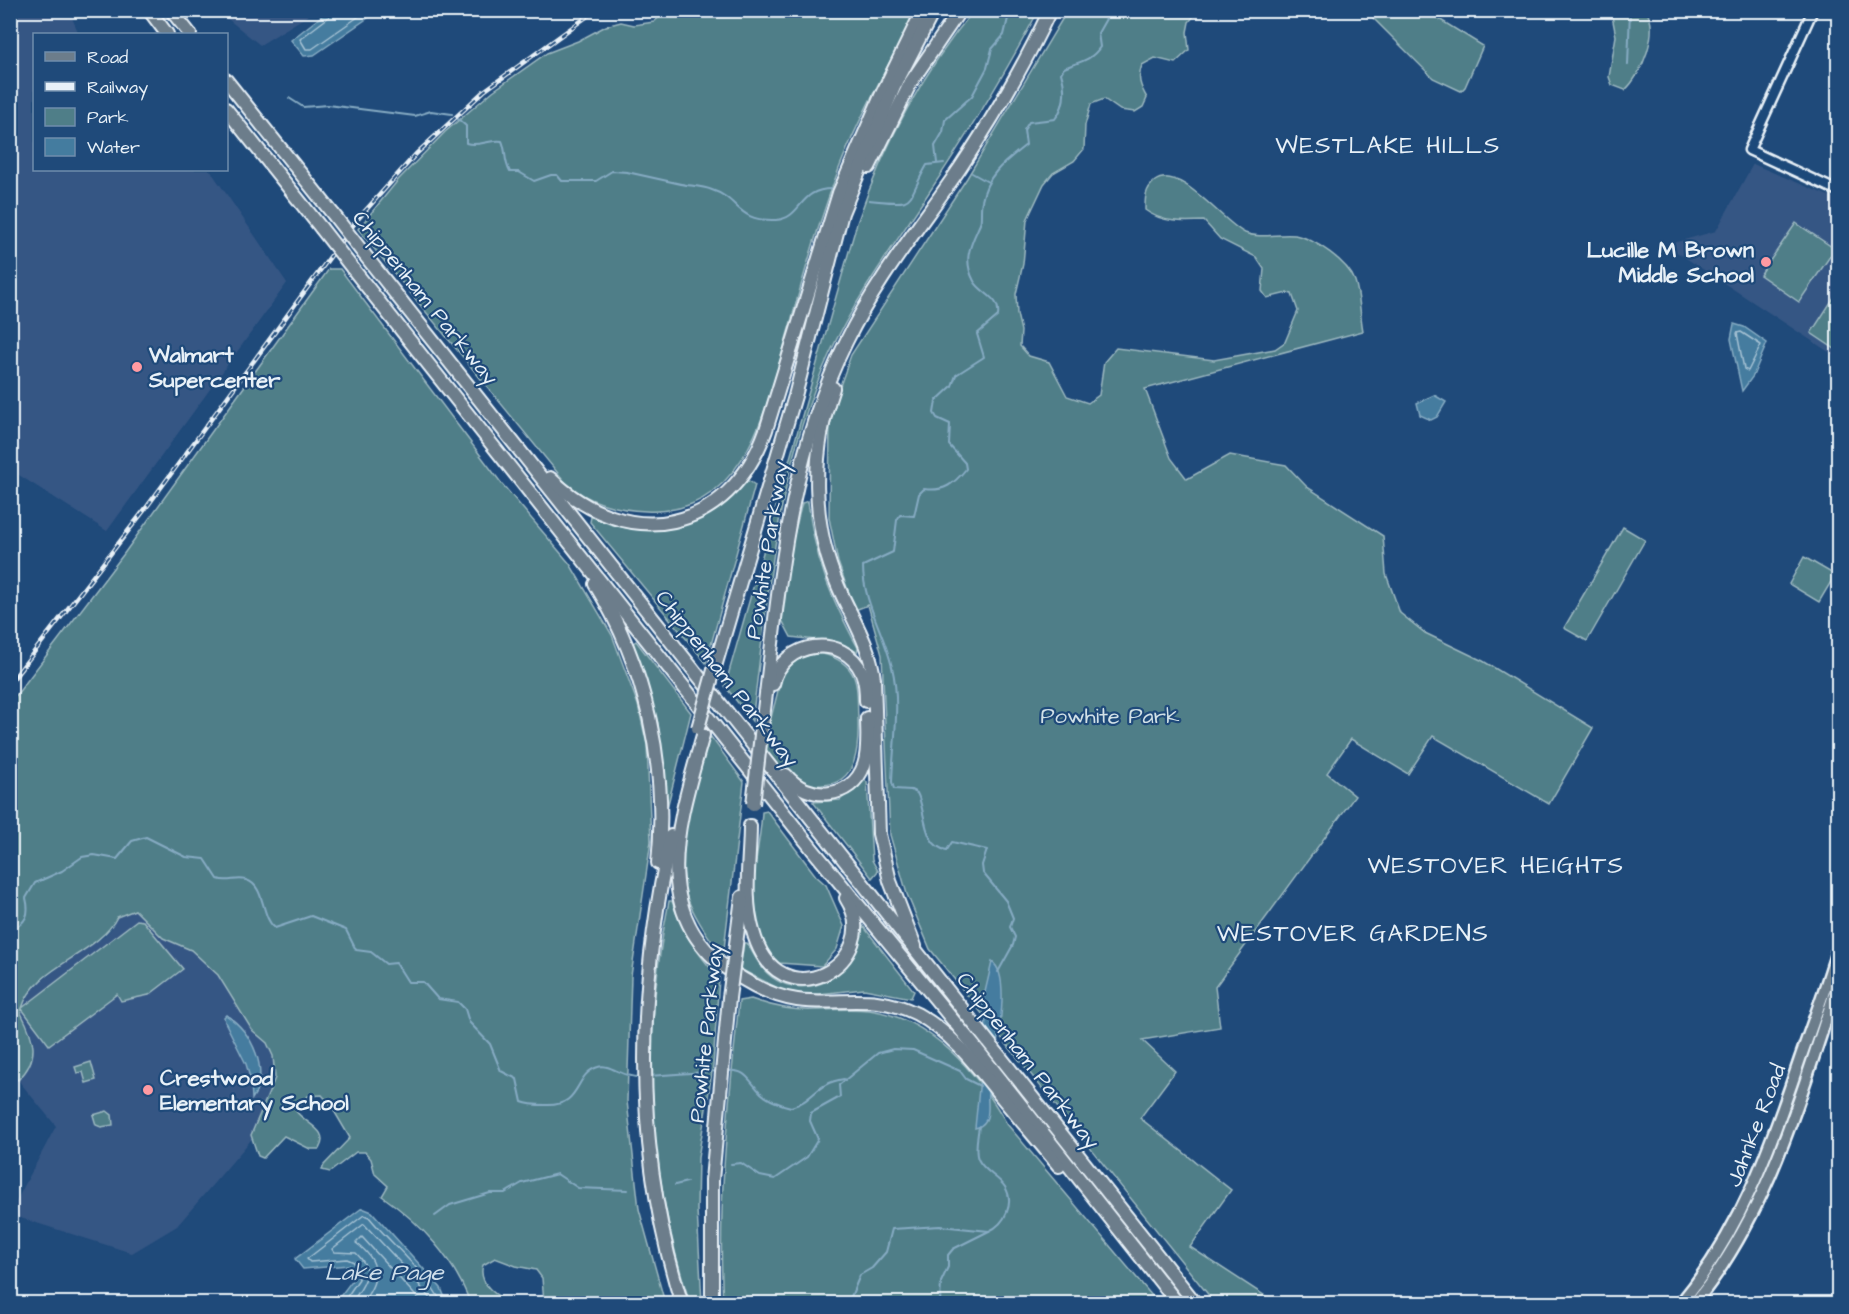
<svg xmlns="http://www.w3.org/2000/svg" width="1849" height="1314" font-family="'Architects Daughter',sans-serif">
	<rect width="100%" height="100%" fill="#1f4a7a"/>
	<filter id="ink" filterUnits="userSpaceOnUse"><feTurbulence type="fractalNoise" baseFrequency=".0167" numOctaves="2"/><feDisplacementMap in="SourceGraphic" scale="12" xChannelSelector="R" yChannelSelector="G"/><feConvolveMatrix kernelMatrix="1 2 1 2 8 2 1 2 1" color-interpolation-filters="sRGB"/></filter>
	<g filter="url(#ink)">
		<!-- built -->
		<g fill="#365684">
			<path d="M10 11H69L79 34H34V170H210L287 283 107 531 11 470Z"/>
			<path d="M218 11H315L260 45Z"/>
			<path d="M1753 164 1838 200V358L1666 245 1716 231Z"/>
			<path d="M135 910 163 938 191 950 218 975 252 1030 267 1043 273 1056 275 1073 251 1140 177 1226 132 1253 11 1215V1211L56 1126 18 1080 33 1038 21 1013 22 1006 35 986 87 946 101 939 111 929 117 917Z"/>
		</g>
		<!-- green -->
		<g fill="#4f7e88" stroke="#9cb8c0" stroke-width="1.5">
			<path d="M974 10 1038 11C1005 75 966 137 926 197 892 248 855 299 829 355 776 469 768 599 752 721L725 686 857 223C884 145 921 74 974 10Z"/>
			<path d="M657 11H916C888 67 855 123 834 182 817 229 803 277 790 325 768 400 748 517 646 511 618 510 587 502 566 483L358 229 399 179 445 132 493 91 547 53 578 41 606 26 621 22 634 25 654 22 658 18Z"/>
			<path d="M1067 11H1198L1189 22 1187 32 1189 50 1175 63 1155 58 1142 65C1137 78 1140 86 1147 98L1143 107 1135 112 1120 110 1104 99 1091 104 1085 125 1084 149 1074 161 1053 173 1044 184 1027 220 1023 264 1016 294 1017 314 1021 331 1020 346 1029 356 1049 362 1067 396 1088 403 1099 395 1104 362 1116 348 1214 360 1275 349 1285 342 1298 311 1292 294 1287 293 1267 298 1262 291 1264 269 1256 257 1220 239 1204 221C1183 222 1162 223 1145 210 1145 198 1145 189 1155 181 1180 163 1222 222 1245 233 1259 239 1280 233 1295 235 1315 239 1348 262 1355 281 1360 296 1360 315 1363 331L1145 389 1171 458 1187 479 1230 455 1286 465 1307 487 1383 536 1386 574 1400 613 1425 633 1483 661 1593 728 1549 804 1433 736 1408 774 1351 739 1327 773 1355 796 1215 987 1220 1027 1142 1040 1175 1071 1140 1118 1231 1190 1190 1247 1276 1303H1215L930 949 907 894 890 835 882 655 868 605 855 610 838 562 829 518 830 414 851 355 967 178Z"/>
			<path d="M1380 11H1426L1483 46 1465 87 1461 91 1433 78 1373 18Z"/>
			<path d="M1611 11H1646C1660 30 1642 75 1625 90L1612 85 1609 77 1616 36Z"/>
			<path d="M1796 223 1835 249 1799 302 1760 275Z"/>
			<path d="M329 269H340L502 484 570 564 612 635 638 705 647 745 651 841 631 976 627 1101 639 1209 665 1303H544L542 1278 536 1270 516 1266 495 1258 483 1265C477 1284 498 1298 513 1303H470C455 1259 419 1222 382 1196L388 1186 375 1174 371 1159 365 1152H356L330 1172 322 1170 324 1165 350 1138 330 1104 322 1095 308 1096 296 1111C305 1124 331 1130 319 1149H310L284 1136 263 1158 258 1156 251 1135 275 1078 273 1056 267 1043 252 1030 218 975 191 950 163 938 135 910 117 917C99 954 35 966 22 1008L137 920 143 921 183 969 149 995 121 1001 117 994 49 1045 22 1009 21 1013C34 1038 41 1058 18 1080L11 1075V702L123 555Z"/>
			<path d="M1838 291V351L1811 333Z"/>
			<path d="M749 481 755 485 706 663 590 522 591 517H596C638 538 677 534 716 507 727 499 737 489 749 481Z"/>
			<path d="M808 501C814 558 831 598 858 648L857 652 840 643 791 637 782 620 790 550 802 503Z"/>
			<path d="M1623 527 1645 540 1587 641 1564 628Z"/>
			<path d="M1804 557 1835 575 1819 602 1789 584Z"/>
			<path d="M636 641 691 713 666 812 658 723 632 644Z"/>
			<path d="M817 653C831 655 844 660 852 673 859 685 857 703 858 718 859 746 858 784 822 785 814 785 807 787 799 783 786 777 773 765 761 757L782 675 796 659Z"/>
			<path d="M711 737 744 782 723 957C707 935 692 914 684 889 671 847 696 785 707 743Z"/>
			<path d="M864 780 867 782 872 860 878 871 872 878 813 802 840 800Z"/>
			<path d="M767 811 816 876 826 885 844 926 837 949 822 966 779 963C734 926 760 859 762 812Z"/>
			<path d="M669 901H672C681 931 699 956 719 978L713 1066 698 1158 697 1210 702 1303H690C647 1171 641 1037 669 901Z"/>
			<path d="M860 922 914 991 911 998 864 989 809 995 784 991 740 969 744 943H747C753 952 757 963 765 971 787 994 824 991 844 967 852 956 856 935 860 922Z"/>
			<path d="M751 999C771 1006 793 1011 814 1010 833 1010 851 1008 869 1010 931 1018 978 1073 1007 1124L1158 1303 723 1304C717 1201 729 1102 739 1001Z"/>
			<path d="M91 1062 96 1080 86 1083 83 1072 77 1073 75 1067Z"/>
			<path d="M107 1111 112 1115 113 1125 101 1127 96 1125 93 1115Z"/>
		</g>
		<!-- water -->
		<g fill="#447c9f" stroke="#86abc3" stroke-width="1.5">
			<path d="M328 11H378L314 55 304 56 291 40Z"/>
			<path d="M1734 324 1744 327 1767 343 1753 376 1742 391 1731 339Z"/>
			<path d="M1434 395 1446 402 1437 417 1431 420 1420 415 1417 403Z"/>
			<path d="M992 962C1015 977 992 1067 988 1093 987 1101 990 1112 986 1120 983 1125 980 1127 975 1128L986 1019 982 1005Z"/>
			<path d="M226 1015C252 1032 271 1071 252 1099L251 1081 246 1064 225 1022 224 1017Z"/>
			<path d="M362 1208 372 1212 441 1288 447 1303H335L354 1278 349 1265 303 1269 295 1259Z"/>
		</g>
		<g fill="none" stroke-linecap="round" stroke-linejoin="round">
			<!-- shore -->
			<g stroke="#a6c2d4" stroke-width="1.5">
				<path d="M331 10 329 17 300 39 306 49H312L368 10"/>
				<path d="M1741 332 1761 345 1748 371 1744 369 1737 333Z"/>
				<path d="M342 1304 359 1279 354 1262 347 1259 310 1262 307 1259 364 1215 369 1217C390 1243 429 1275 442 1304"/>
				<path d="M351 1304C362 1286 377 1273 356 1253L334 1252 332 1249 364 1224 410 1273 434 1304"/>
				<path d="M361 1304C380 1281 382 1262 356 1243L362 1237 423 1304"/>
			</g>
			<!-- stream -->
			<g stroke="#86abc3" stroke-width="2">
				<path d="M1628 65 1630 10"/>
				<path d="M289 98 303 107 328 105 415 116 431 111 452 114"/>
				<path d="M458 119 466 126V143C479 147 489 139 502 141 507 152 503 159 510 172H519L534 181 551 175H557L562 181H596L612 171 627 172C645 176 663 180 681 184 691 186 702 186 712 190 740 199 736 222 776 220 803 218 798 188 833 189"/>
				<path d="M937 163 935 146 943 132 945 120 972 96 987 68 992 49 1004 35 1010 10"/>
				<path d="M972 173 988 182"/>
				<path d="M869 200C920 205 904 204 927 165L944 163"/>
				<path d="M10 930C27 923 30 914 26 898L35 883 62 871 82 857 94 855 117 859 132 841 146 837 186 857 205 859 218 879C227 883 237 877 246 880 266 886 260 916 275 928L311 916 346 930 356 950 371 952 386 964 396 963 408 982H423L438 999 458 1002 465 1009 469 1022 490 1044 501 1071 517 1079 522 1102C529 1105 537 1105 545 1105 583 1107 573 1074 598 1067 610 1063 622 1078 641 1077"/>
				<path d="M998 972 1013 945 1015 937 1010 927 1013 918 1006 901 983 873 982 865 987 850 952 842 947 850C922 847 926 809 917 793L911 790 894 789 892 782C893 744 901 704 892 667 884 632 863 603 863 566L893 552 897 520 900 515 914 516 919 494 924 489C944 492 954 484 966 469L965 463 949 445 950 424 937 418 934 413 936 401 952 386 956 375 984 357 977 334 998 316C1001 297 981 294 974 281 962 259 971 244 980 224 982 218 980 208 982 201 987 174 1006 161 1026 145L1024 130 1029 122 1055 119C1066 105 1066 89 1061 73L1064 68C1078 62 1091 61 1100 47L1098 33 1111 10"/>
				<path d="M727 1071C747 1069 748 1080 761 1093 768 1100 782 1105 791 1107 815 1100 815 1083 844 1079"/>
				<path d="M649 1076 718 1071"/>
				<path d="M731 1164 741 1163 760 1176 775 1179 807 1157 818 1139 810 1121 811 1113 840 1097 839 1085 878 1053 893 1049 913 1050 960 1071 966 1079 980 1086"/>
				<path d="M675 1185 687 1182"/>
				<path d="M435 1216 450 1205 490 1193H505L522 1183 557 1174 578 1188 628 1190"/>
				<path d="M848 1304 860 1275 872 1268 886 1252 892 1229 940 1226 989 1231C1005 1224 1015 1203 1005 1187 998 1176 984 1172 978 1159 974 1150 978 1136 979 1126"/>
				<path d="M940 1304 941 1282 948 1267V1255L953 1249 989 1231"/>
			</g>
			<defs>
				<path id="minor" d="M1813 10 1749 150 1838 191"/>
				<g id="major">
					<path d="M1680 1304C1741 1231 1770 1148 1800 1059 1813 1022 1827 985 1838 947"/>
					<path d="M1694 1304C1770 1211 1800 1095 1838 983"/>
				</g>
				<g id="highway">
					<path d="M149 10 167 34"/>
					<path d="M171 10 190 34"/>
					<path d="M226 80 333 214"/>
					<path d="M226 109 321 228"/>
					<path d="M869 167 911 82 960 10"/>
					<path d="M364 254 1196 1304"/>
					<path d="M353 269 813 850 975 1047 1178 1304"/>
					<path d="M833 388C811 452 811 523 838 586 851 617 870 644 874 679L879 834 890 881 915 946"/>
					<path d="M550 478C628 553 729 534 766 430L839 193 881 96 923 10"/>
					<path d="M595 584C646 666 668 767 658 863"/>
					<path d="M714 670 795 396 842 213 894 87 934 10"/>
					<path d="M773 684C781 641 844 632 862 673 866 682 866 691 866 701"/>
					<path d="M762 726C779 595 786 463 846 342 876 280 921 225 960 168 993 118 1025 65 1050 10"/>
					<path d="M703 735C680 818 644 916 735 974 753 986 775 997 797 1000 841 1006 874 992 917 1014 954 1034 978 1068 1004 1100 1022 1122 1041 1144 1059 1166"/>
					<path d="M786 775C808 802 852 800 864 765 869 750 867 733 867 718"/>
					<path d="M750 826C750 860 743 897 753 931 778 1025 887 962 846 898"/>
					<path d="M671 836C636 992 633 1150 682 1304"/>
					<path d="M735 952 742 897"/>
					<path d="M712 1304V1180L729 998"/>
				</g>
			</defs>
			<!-- minor casing -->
			<use href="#minor" stroke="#e8f1f8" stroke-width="13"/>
			<!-- major casing -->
			<use href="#major" stroke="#e8f1f8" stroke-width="15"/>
			<!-- highway casing -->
			<use href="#highway" stroke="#e8f1f8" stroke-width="16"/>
			<!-- minor -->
			<use href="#minor" stroke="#1f4a7a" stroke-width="8"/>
			<!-- major -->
			<use href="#major" stroke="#6c7d8b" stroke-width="10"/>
			<!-- highway -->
			<use href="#highway" stroke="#6c7d8b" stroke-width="12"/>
			<defs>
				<path id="rail" d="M10 683 146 508 357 220 416 154 484 91 596 10"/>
			</defs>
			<!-- rail casing -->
			<use href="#rail" stroke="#e8f1f8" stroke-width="4.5"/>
			<!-- rail -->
			<use href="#rail" stroke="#1f4a7a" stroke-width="2" stroke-dasharray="7" stroke-linecap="butt"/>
			<defs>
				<g id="highway-bridge">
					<path d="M333 214 364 254"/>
					<path d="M321 228 353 269"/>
					<path d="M698 728 714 670"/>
					<path d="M753 804 762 726"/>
					<path d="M729 998 735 952"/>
				</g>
			</defs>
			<!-- highway-bridge casing -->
			<use href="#highway-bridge" stroke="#e8f1f8" stroke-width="16" stroke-linecap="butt"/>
			<!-- highway-bridge -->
			<use href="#highway-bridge" stroke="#6c7d8b" stroke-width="12"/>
		</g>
	</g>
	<!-- markers -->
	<g fill="#ff9aa2" stroke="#1f4a7a" stroke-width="2">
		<circle cx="1766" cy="262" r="6"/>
		<circle cx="137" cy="367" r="6"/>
		<circle cx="148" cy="1090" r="6"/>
	</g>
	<g text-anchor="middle" stroke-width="4.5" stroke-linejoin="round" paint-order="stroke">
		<!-- poi labels -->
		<g font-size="22" font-weight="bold" fill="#e8f1f8" stroke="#1f4a7a" text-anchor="start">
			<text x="1754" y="257" text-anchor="end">Lucille M Brown<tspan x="1754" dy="25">Middle School</tspan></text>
			<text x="149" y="362">Walmart<tspan x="149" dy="25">Supercenter</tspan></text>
			<text x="160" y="1085">Crestwood<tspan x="160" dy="25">Elementary School</tspan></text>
		</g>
		<!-- street labels -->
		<g font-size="22" fill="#e8f1f8" stroke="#1f4a7a">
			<text transform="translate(426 297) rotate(51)" y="8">Chippenham Parkway</text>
			<text transform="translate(766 550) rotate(-81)" y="8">Powhite Parkway</text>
			<text transform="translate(728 678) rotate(52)" y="8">Chippenham Parkway</text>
			<text transform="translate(705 1033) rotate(-84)" y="8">Powhite Parkway</text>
			<text transform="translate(1029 1060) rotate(52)" y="8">Chippenham Parkway</text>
			<text transform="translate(1755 1125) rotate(-69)" y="8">Jahnke Road</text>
		</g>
		<!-- park labels -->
		<g font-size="22" fill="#d1e0e7" stroke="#1f4a7a">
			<text x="1110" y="723">Powhite Park</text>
		</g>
		<!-- neighbourhood labels -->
		<g font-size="24" letter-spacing="1.5" fill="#e8f1f8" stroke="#1f4a7a">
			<text x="1388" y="153">WESTLAKE HILLS</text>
			<text x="1496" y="873">WESTOVER HEIGHTS</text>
			<text x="1353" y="941">WESTOVER GARDENS</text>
		</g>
		<!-- water labels -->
		<g font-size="24" font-style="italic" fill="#cfdfeb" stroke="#1f4a7a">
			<text x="384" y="1280">Lake Page</text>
		</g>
	</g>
	<!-- margin -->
	<rect width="1849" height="1314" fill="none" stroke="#1f4a7a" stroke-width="36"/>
	<rect x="18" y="18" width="1813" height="1278" fill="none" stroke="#e8f1f8" stroke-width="2" filter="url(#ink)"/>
	<!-- legend -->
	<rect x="33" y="33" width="195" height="138" fill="#1f4a7a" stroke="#6f8dac" stroke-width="1.5"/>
	<rect x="45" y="52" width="30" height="9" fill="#6c7d8b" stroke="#6f8dac" stroke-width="1.5"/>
	<text x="87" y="63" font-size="18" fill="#e8f1f8">Road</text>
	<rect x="45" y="82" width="30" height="9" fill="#e8f1f8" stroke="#6f8dac" stroke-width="1.5"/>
	<text x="87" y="93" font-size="18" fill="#e8f1f8">Railway</text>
	<rect x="45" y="108" width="30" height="18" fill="#4f7e88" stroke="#6f8dac" stroke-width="1.5"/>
	<text x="87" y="123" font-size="18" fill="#e8f1f8">Park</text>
	<rect x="45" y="138" width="30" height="18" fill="#447c9f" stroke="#6f8dac" stroke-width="1.5"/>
	<text x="87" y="153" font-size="18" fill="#e8f1f8">Water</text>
</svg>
